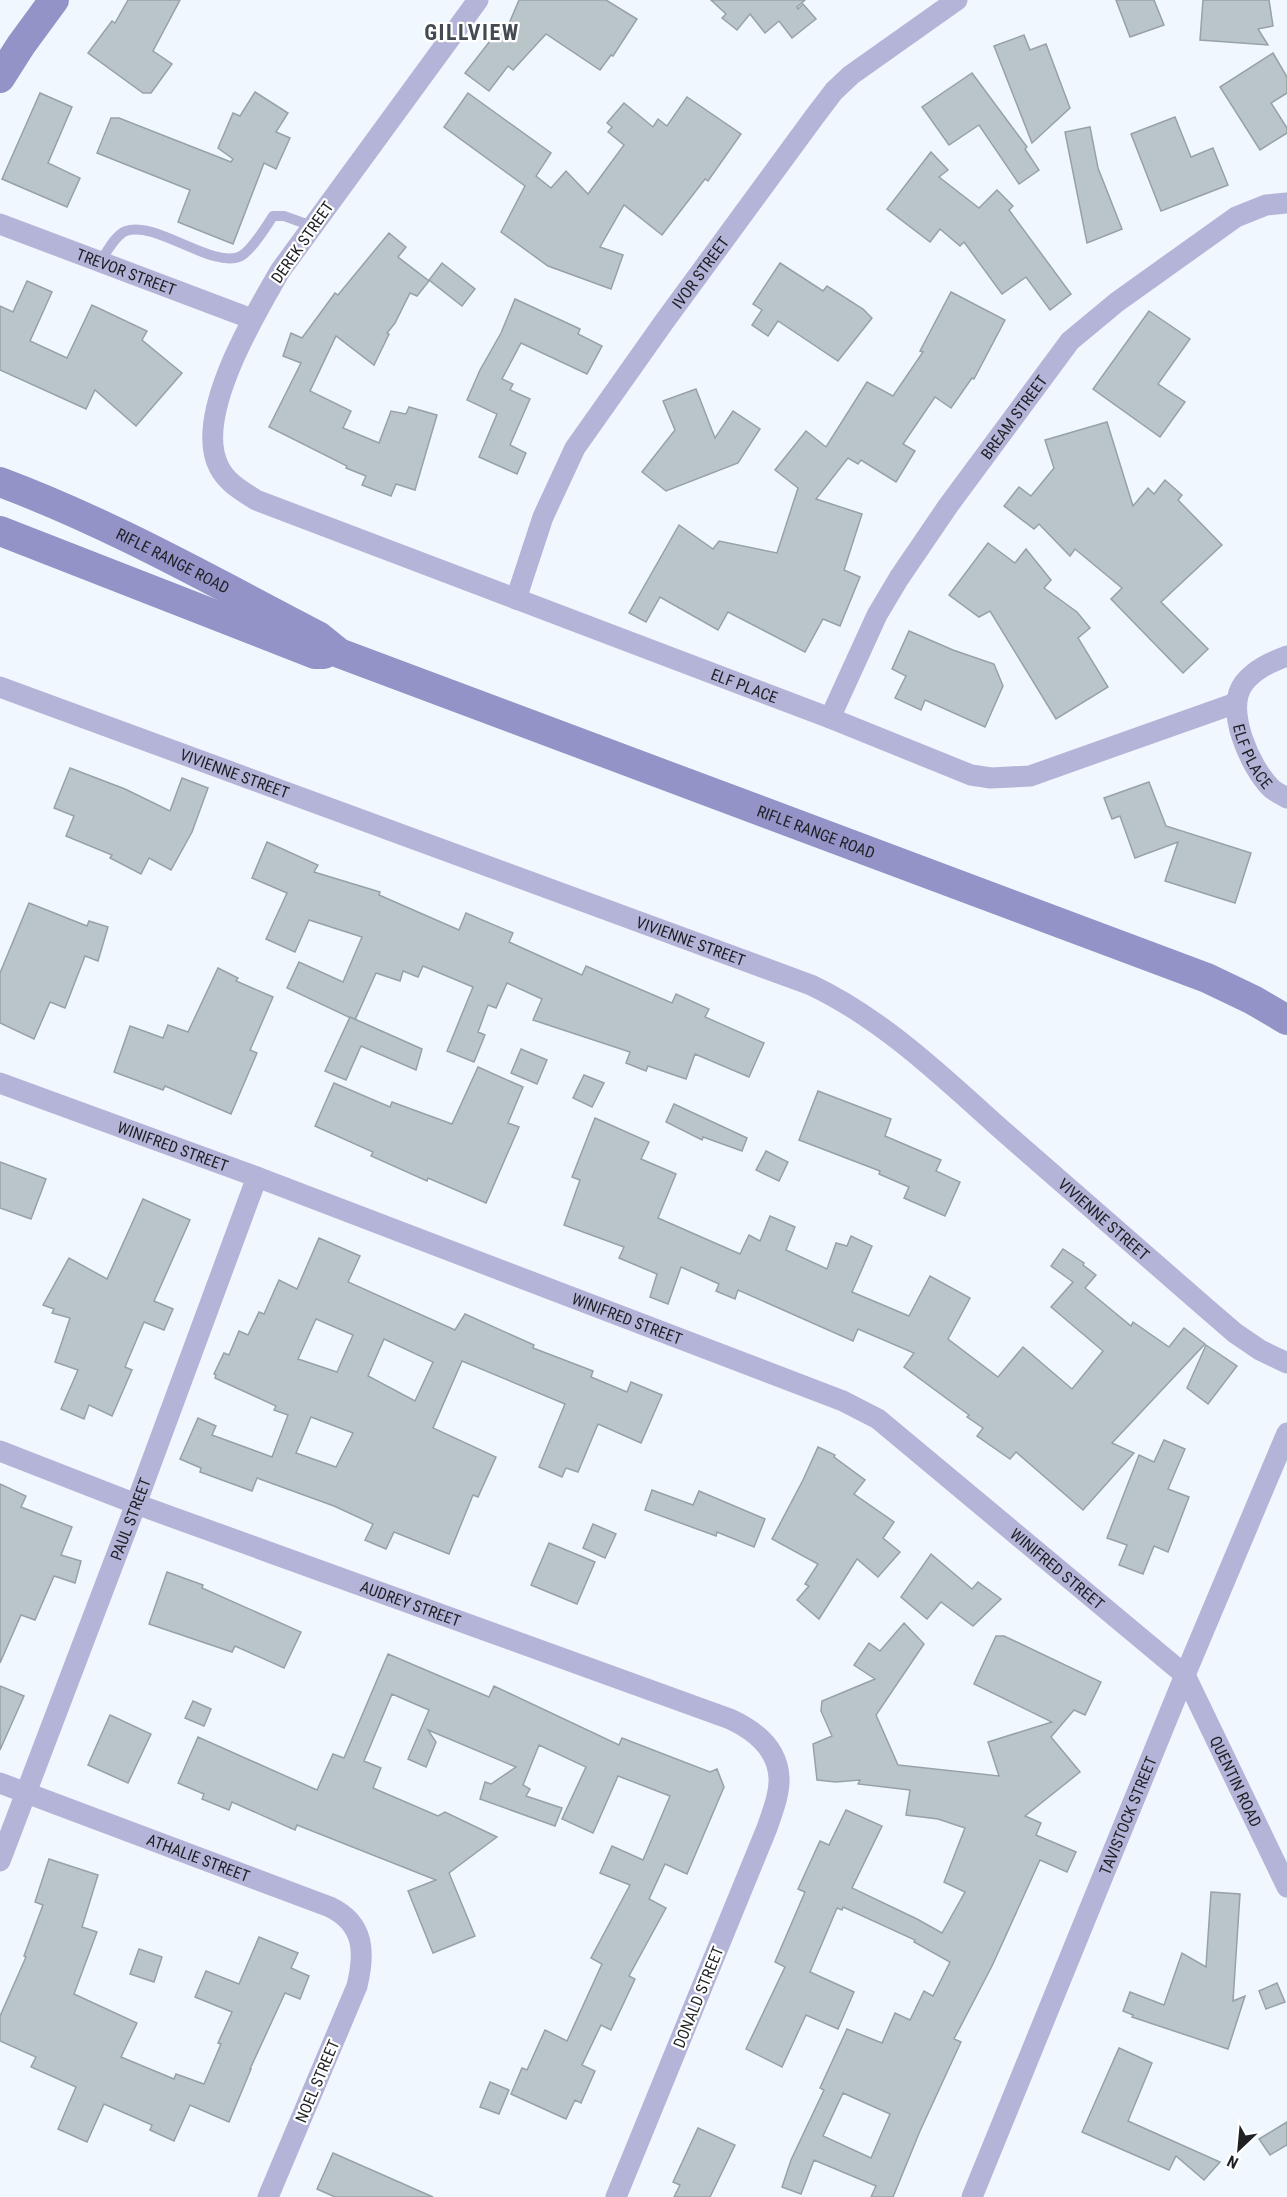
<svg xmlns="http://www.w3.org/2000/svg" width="1287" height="2197" font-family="'Roboto Condensed',sans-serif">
	<rect width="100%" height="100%" fill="#f1f7fe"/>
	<!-- building -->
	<g fill="#bac5ca" stroke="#96a2a6" stroke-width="1.5" fill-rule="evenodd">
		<path d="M128 0H180L153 51 172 64 151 93H143L88 53 112 21 115 23Z"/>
		<path d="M519 0H606L637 19 613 56 611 55 600 70 546 34 513 70 508 66 489 91 465 73 504 23 508 26Z"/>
		<path d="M711 0H805L797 7 798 9 803 4 816 19 792 38 779 21 765 33 750 14 737 30 722 18 726 14Z"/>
		<path d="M1116 0H1154L1164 25 1130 37Z"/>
		<path d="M1203 0H1269L1273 26 1258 29 1268 45 1200 40Z"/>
		<path d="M1024 35 1030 50 1046 44 1070 108 1032 143 994 46Z"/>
		<path d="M1273 53 1287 77V93L1271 103 1287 128V133L1260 150 1220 87Z"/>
		<path d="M972 73 1027 147 1025 149 1039 170 1019 184 979 125 949 145 922 107Z"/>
		<path d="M255 92 288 113 276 132 290 138 276 169 264 163 233 244 178 222 190 190 97 153 111 118H119L231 162 233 159 218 148 233 113 240 116Z"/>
		<path d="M40 93 72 107 48 163 80 178 67 207 2 179Z"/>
		<path d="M468 93 551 153 536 176 551 188 566 171 588 194 624 145 608 132 612 127 607 123 624 103 653 127 658 119 667 126 687 97 741 134 708 181 705 179 662 235 624 205 600 247 623 255 611 289 548 266 501 232 525 186 444 127Z"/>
		<path d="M1175 117 1191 157 1213 148 1228 185 1161 211 1131 134Z"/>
		<path d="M1090 127 1098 168 1122 229 1087 243 1065 132Z"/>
		<path d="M931 152 948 170 939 177 979 208 997 190 1013 206 1009 210 1071 294 1050 310 1026 277 1002 294 964 242 960 246 940 229 930 242 887 209Z"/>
		<path d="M389 233 406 247 398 257 429 281 417 296 410 293 395 323 387 333 389 334 374 365 336 336 310 391 351 411 343 428 379 443 391 411 406 414 409 407 437 415 415 490 396 484 391 496 362 485 366 476 346 468 347 466 269 427 301 363 283 356 291 333 302 338 335 293 338 295Z"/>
		<path d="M442 263 475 289 462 306 429 280Z"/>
		<path d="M780 263 823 291 827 286 863 309 872 318 838 361 778 321 768 336 752 325 762 310 753 304Z"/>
		<path d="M27 281 52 292 30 341 67 358 92 305 147 331 142 340 182 373 136 426 95 390 86 409 0 370V306L13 312Z"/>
		<path d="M951 292 1005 320 974 379 972 378 951 408 935 397 903 444 915 451 896 482 861 460 858 464 848 458 816 499 862 514 844 570 860 577 840 626 823 619 805 652 728 612 718 630 660 597 646 622 629 613 679 525 713 549 719 541 777 553 798 488 775 470 806 431 826 447 867 382 893 396 923 352 920 351Z"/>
		<path d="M515 299 580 329 578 334 602 346 587 374 521 343 502 379 513 384 510 390 530 399 510 445 526 453 517 474 479 457 497 414 467 400 480 370 501 333Z"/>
		<path d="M1149 311 1190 339 1158 384 1185 402 1160 437 1093 389Z"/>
		<path d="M696 389 715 438 733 411 760 429 738 463 666 491 642 472 675 430 663 401Z"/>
		<path d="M1107 422 1133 506 1148 488 1154 494 1165 480 1182 495 1178 500 1222 545 1161 602 1208 649 1183 673 1111 599 1122 588 1075 549 1070 556 1039 524 1034 529 1004 506 1019 487 1031 496 1054 468 1045 440Z"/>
		<path d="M988 543 1015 563 1026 549 1051 580 1044 588 1077 612 1090 628 1078 638 1108 687 1056 719 990 611 979 617 949 595Z"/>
		<path d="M909 631 953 650 994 664 1003 686 985 727 925 700 921 710 895 698 906 676 892 669Z"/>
		<path d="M70 768 125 789 170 811 182 778 208 788 192 832 171 870 149 858 141 874 110 858 112 855 66 836 74 816 54 808Z"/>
		<path d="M1149 782 1166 826 1251 853 1235 903 1165 881 1178 842 1135 858 1120 816 1112 819 1104 798Z"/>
		<path d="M267 842 318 865 314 872 380 892 379 895 459 930 466 913 513 933 509 942 582 975 586 966 672 1003 676 994 709 1009 705 1017 764 1043 749 1077 695 1054 686 1079 648 1066 646 1071 626 1063 630 1052 533 1020 542 999 507 983 496 1008 488 1005 478 1032 485 1035 474 1062 447 1051 473 987 423 966 418 977 403 971 400 981 376 973 355 1020 287 988 299 962 343 982 362 937 309 920 295 952 266 939 287 893 252 878Z"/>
		<path d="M29 903 87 926 89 921 108 927 98 961 85 956 65 1008 50 1002 34 1039 0 1023V973Z"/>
		<path d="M218 968 238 978 236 981 273 997 250 1050 257 1053 231 1114 165 1086 163 1090 114 1072 130 1026 163 1038 168 1025 188 1032Z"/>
		<path d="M350 1017 422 1049 416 1070 361 1046 346 1080 325 1071Z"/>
		<path d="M521 1049 547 1060 537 1084 511 1073Z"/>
		<path d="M478 1067 523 1087 508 1123 519 1127 486 1203 428 1178 427 1181 371 1156 373 1152 315 1126 334 1083 390 1107 392 1102 452 1124Z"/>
		<path d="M584 1075 604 1083 592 1107 573 1098Z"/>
		<path d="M818 1091 891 1119 885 1136 941 1160 936 1171 960 1182 945 1216 904 1198 909 1187 879 1174 880 1171 799 1140Z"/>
		<path d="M674 1104 747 1138 742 1151 703 1137 702 1140 666 1122Z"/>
		<path d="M595 1118 649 1142 641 1159 676 1174 658 1218 740 1254 749 1235 760 1241 770 1216 795 1227 786 1250 827 1269 836 1243 847 1246 851 1236 872 1246 852 1292 909 1316 930 1276 970 1298 948 1339 998 1377 1023 1347 1072 1389 1103 1351 1051 1307 1073 1282 1051 1266 1063 1249 1084 1263 1083 1265 1096 1275 1085 1288 1131 1326 1133 1322 1169 1347 1184 1328 1205 1344 1112 1443 1134 1453 1083 1510 1016 1452 1010 1459 977 1436 983 1428 967 1417 969 1415 904 1367 914 1353 858 1329 853 1341 738 1290 735 1299 716 1291 719 1284 681 1267 668 1304 650 1297 657 1274 619 1258 624 1247 564 1225 580 1180 572 1177Z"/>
		<path d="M766 1151 788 1162 779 1181 756 1170Z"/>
		<path d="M0 1162 46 1179 31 1219 0 1208Z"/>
		<path d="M143 1199 190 1220 154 1301 173 1309 164 1330 144 1322 125 1367 132 1370 112 1416 89 1405 84 1419 61 1409 78 1370 55 1362 70 1318 52 1313 54 1309 43 1305 69 1258 107 1279Z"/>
		<path d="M319 1238 360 1256 348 1282 455 1330 465 1314 534 1345 533 1348 593 1371 591 1377 627 1392 631 1382 662 1395 641 1443 598 1424 578 1472 566 1468 562 1477 539 1467 565 1404 462 1361 433 1428 496 1457 478 1497 473 1495 449 1554 394 1532 386 1549 365 1540 373 1524 334 1506 257 1478 252 1491 200 1472 201 1468 180 1459 198 1418 216 1426 212 1435 272 1457 288 1415 274 1410 276 1406 215 1378 216 1375 214 1374 224 1353 229 1355 239 1331 248 1335 259 1312 264 1314 279 1280 297 1289ZM316 1319 353 1335 337 1372 298 1359ZM384 1339 433 1362 415 1401 368 1376ZM311 1417 353 1433 336 1467 296 1453Z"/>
		<path d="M1206 1345 1237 1366 1208 1404 1187 1388Z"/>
		<path d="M1164 1440 1185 1449 1168 1489 1189 1497 1168 1552 1154 1546 1143 1574 1119 1565 1127 1545 1107 1538 1139 1455 1154 1462Z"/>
		<path d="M818 1447 835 1455 834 1457 865 1480 854 1494 894 1522 883 1538 900 1552 878 1577 857 1559 819 1619 797 1600 809 1586 805 1584 818 1564 772 1539 803 1480Z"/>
		<path d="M0 1484 26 1496 21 1507 72 1527 61 1555 81 1561 75 1583 54 1576 35 1620 21 1615 0 1663Z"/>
		<path d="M652 1490 693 1505 699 1491 765 1519 754 1547 717 1532 716 1536 645 1510Z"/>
		<path d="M593 1524 616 1534 605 1558 583 1548Z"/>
		<path d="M549 1543 595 1562 577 1604 531 1585Z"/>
		<path d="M931 1554 972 1589 978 1582 1001 1599 973 1626 941 1602 927 1619 901 1597Z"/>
		<path d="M167 1572 203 1585 202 1588 301 1632 284 1668 235 1646 232 1652 149 1624Z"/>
		<path d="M904 1623 924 1644 876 1715 898 1765 999 1776 988 1742 1052 1722 974 1684 996 1636H1004L1101 1682 1085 1715 1074 1710 1051 1737 1080 1772 1025 1816 1041 1823 1036 1835 1076 1852 1067 1872 1040 1860 992 1966 954 2039 961 2042 920 2131 893 2197H871L876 2186 814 2160 801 2194 782 2187 791 2160 824 2090 820 2088 847 2029 882 2043 895 2013 910 2020 924 1991 933 1996 950 1962 914 1942 915 1940 843 1907 842 1910 837 1908 810 1972 854 1992 838 2029 806 2015 782 2067 746 2049 785 1967 775 1962 805 1892 798 1889 820 1841 829 1845 846 1810 882 1826 852 1888 917 1919 942 1933 965 1892 944 1882 965 1828 938 1819 906 1815 910 1790 858 1784 860 1780 836 1782 817 1780 813 1744 832 1736 821 1711 822 1701 875 1679 854 1665 869 1643 880 1651ZM843 2093 890 2114 871 2158 823 2136Z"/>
		<path d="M388 1654 489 1697 494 1686 619 1745 622 1738 710 1772 717 1769 724 1787 687 1874 665 1864 649 1899 666 1908 629 1976 635 1979 611 2030 601 2025 582 2065 595 2071 581 2103 575 2100 566 2119 511 2094 522 2068 527 2070 545 2030 567 2041 602 1964 591 1958 630 1885 600 1873 612 1846 643 1860 670 1796 618 1776 593 1833 562 1819 586 1767 539 1745 523 1785 530 1789 526 1796 562 1808 555 1826 480 1799 485 1782 491 1784 516 1767 428 1730 436 1742 426 1767 408 1759 429 1710 392 1694 364 1761 381 1768 373 1788 438 1816 445 1812 497 1837 449 1873 475 1936 433 1953 408 1891 436 1880 297 1825 295 1830 232 1802 229 1810 202 1799 204 1794 178 1783 198 1737 317 1790 333 1754 344 1758Z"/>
		<path d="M0 1686 24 1696 0 1750Z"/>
		<path d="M193 1701 211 1709 204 1726 185 1718Z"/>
		<path d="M110 1715 151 1734 128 1783 88 1765Z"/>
		<path d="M49 1859 98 1875 82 1927 97 1932 74 1994 137 2023 121 2057 174 2079 176 2074 204 2084 221 2044 218 2043 232 2012 195 1997 206 1971 239 1984 259 1937 298 1953 291 1968 309 1976 300 1999 285 1993 250 2069H251L229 2122 190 2105 174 2141 150 2130 152 2125 104 2104 87 2142 58 2129 76 2087 31 2067 36 2057 0 2041V2016L26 1957 24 1956 43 1905 35 1902Z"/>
		<path d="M1211 1892 1240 1894 1233 2001 1245 1996 1228 2049 1132 2017 1133 2015 1123 2011 1130 1992 1164 2005 1182 1953 1206 1967Z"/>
		<path d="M139 1949 162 1957 154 1982 130 1974Z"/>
		<path d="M1277 1983 1285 2002 1266 2009 1259 1991Z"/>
		<path d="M1119 2048 1152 2063 1128 2121 1220 2162 1204 2180 1176 2156 1169 2170 1082 2132Z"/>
		<path d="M490 2082 509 2090 499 2114 480 2107Z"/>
		<path d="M1287 2122V2145L1270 2155 1259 2139Z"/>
		<path d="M698 2128 735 2145 710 2197H674L680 2185 673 2182Z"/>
		<path d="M333 2153 433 2197H335L317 2189Z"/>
	</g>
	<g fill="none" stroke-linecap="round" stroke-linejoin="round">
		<!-- lane -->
		<path stroke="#b3b4d8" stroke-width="10" d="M100 262C107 252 115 235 126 231 155 220 214 270 241 256 252 250 266 227 273 216H284L312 226"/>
		<!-- street -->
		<g stroke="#b3b4d8" stroke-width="21">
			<path id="s1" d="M478 0 280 271C254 316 193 417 219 467 227 483 242 491 256 500L830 718 971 775 991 778 1030 776 1236 703"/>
			<path id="s2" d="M0 224 252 319"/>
			<path id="s3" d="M516 599 543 517 575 448 664 322 815 116 834 91 851 75 957 0"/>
			<path id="s4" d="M1287 656C1271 662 1255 669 1244 683 1224 709 1250 767 1271 788 1275 792 1282 795 1287 798"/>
			<path id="s5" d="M0 687 811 985C883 1019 943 1077 1002 1130 1080 1198 1157 1266 1235 1333L1260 1350 1287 1363"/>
			<path id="s6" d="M830 718 877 615 899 578 948 506 1070 341 1117 302 1236 217 1266 205 1287 203"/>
			<path id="s7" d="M0 1083 257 1177 843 1401 878 1419 1185 1675 1287 1887"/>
			<path id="s8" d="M0 1451 136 1504 730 1719C754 1730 777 1748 779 1777 780 1794 772 1813 767 1828L616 2197"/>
			<path id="s9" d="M0 1783 330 1907C365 1924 365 1953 357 1986L268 2197"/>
			<path id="s10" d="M0 1861 136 1504 257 1177"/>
			<path id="s11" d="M972 2197 1185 1675 1287 1433"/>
		</g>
		<!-- secondary -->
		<g stroke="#9393c7" stroke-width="30">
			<path d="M0 78 21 45 54 0"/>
			<path id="s12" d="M0 482C110 523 214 582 318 636L339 653 1207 978 1253 1000 1287 1020"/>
			<path d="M0 531 315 654H324"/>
		</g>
	</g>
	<g text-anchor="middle" stroke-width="4.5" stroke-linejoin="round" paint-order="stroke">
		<!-- street labels -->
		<g font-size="16" fill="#1f2125" stroke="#fff">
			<text transform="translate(302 242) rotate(-55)" y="6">DEREK STREET</text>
			<text dy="6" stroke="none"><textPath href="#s2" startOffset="135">TREVOR STREET</textPath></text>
			<text dy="6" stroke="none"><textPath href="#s3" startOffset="378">IVOR STREET</textPath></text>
			<text dy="6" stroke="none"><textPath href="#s6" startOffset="354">BREAM STREET</textPath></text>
			<text dy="6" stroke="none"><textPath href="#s12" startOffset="190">RIFLE RANGE ROAD</textPath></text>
			<text dy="6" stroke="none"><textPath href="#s1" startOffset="1120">ELF PLACE</textPath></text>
			<text dy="6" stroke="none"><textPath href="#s4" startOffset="129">ELF PLACE</textPath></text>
			<text dy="6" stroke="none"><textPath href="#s5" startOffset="250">VIVIENNE STREET</textPath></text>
			<text dy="6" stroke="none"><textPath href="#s12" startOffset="890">RIFLE RANGE ROAD</textPath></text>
			<text dy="6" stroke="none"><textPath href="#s5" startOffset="736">VIVIENNE STREET</textPath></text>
			<text dy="6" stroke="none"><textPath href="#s7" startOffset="184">WINIFRED STREET</textPath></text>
			<text dy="6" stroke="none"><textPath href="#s5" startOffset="1240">VIVIENNE STREET</textPath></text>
			<text dy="6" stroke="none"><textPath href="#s7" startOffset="670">WINIFRED STREET</textPath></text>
			<text dy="6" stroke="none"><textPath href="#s10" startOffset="366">PAUL STREET</textPath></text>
			<text dy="6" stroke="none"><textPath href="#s7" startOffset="1174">WINIFRED STREET</textPath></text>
			<text dy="6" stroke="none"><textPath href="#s8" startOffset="438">AUDREY STREET</textPath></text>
			<text dy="6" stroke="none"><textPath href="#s7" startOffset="1458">QUENTIN ROAD</textPath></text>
			<text dy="6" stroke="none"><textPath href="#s11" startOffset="412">TAVISTOCK STREET</textPath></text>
			<text dy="6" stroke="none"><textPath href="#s9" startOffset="212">ATHALIE STREET</textPath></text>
			<text transform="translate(698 1997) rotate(-68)" y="6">DONALD STREET</text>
			<text transform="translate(317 2081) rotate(-67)" y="6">NOEL STREET</text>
		</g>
		<!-- district labels -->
		<g font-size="22" font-weight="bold" letter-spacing="1.5" fill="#444a51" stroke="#fff">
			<text x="472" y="40">GILLVIEW</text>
		</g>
	</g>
	<!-- north arrow -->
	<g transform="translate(1239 2149) rotate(206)" stroke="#ffffff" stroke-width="4.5" paint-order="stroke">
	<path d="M0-4.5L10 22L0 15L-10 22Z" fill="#1f2125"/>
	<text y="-9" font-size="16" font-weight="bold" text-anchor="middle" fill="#1f2125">N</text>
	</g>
</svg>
